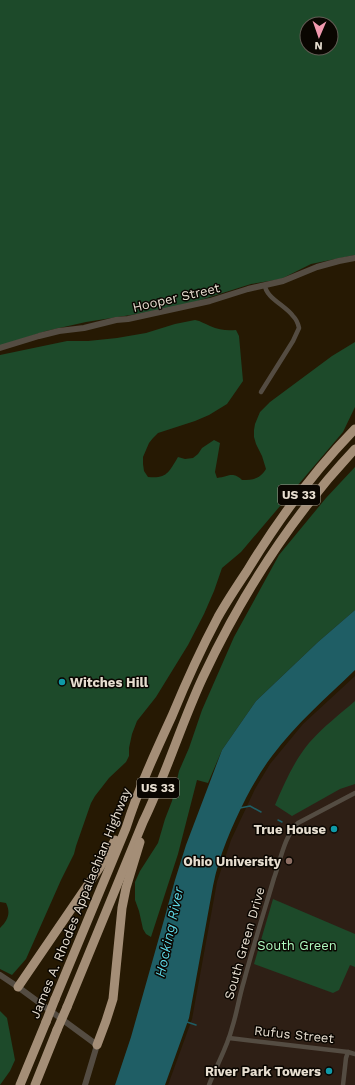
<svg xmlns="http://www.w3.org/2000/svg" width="355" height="1085" font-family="'Work Sans',sans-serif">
	<rect width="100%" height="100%" fill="#261903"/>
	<!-- education -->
	<path fill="#2e1f15" d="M355 676V1085H168L192 1019 217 882 231 840 255 789 270 764 303 724Z"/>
	<!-- green -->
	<g fill="#1d4a2a" fill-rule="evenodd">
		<path d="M0 0H355V255L311 264 281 279 251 284 188 304 137 314 86 322 46 331 0 346ZM307 24H331V48H307Z"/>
		<path d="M195 320C201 321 205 324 210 326 219 330 227 331 236 330L239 336 243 381 227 404 209 415 195 421 158 433 153 438 149 443 143 457V464L144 471 148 477C167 479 169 472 178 457L185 459 193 458 198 454 202 448 214 440 220 443 215 472 217 478C229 477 232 471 242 480 253 480 260 479 266 469L262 456 256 444 254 437V430L255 424 260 412 270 402 332 356 355 342V407L343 432 241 552 222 568 214 591 204 614 188 645 156 697 137 721 132 734 129 748V756L126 762 109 778 95 796 91 803 76 846 74 854 61 880 26 959 12 975 0 969V928C8 920 11 913 6 903L0 902V355L67 341H88L117 338 146 333 175 324Z"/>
		<path d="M355 467V610L318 642 256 701 222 750 208 783 197 780 178 854 151 937 146 934 143 929 139 911 135 900V882L140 871 158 843 165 819 172 801 179 771 189 748 202 710 234 637 279 555 326 498Z"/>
		<path d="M355 701V784L340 789 292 816 275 805C284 784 294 761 309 743 323 727 340 714 355 701Z"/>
		<path d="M273 899 355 934V967L350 965 339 990 333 993 254 964Z"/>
		<path d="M0 1011 7 1018 15 1060 10 1071 0 1085Z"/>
	</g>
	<!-- water -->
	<path fill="#1f5e65" d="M355 610V670C326 698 296 724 272 756 262 769 254 783 246 798 232 826 219 855 213 886L189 1018 165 1085H115L131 1037 162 927 175 880 186 845 222 750 256 701 318 642Z"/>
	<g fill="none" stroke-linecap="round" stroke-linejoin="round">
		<!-- stream -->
		<g stroke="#1f5e65" stroke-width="1.5">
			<path d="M240 808 250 806 261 812"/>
			<path d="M278 820 282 822"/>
			<path d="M187 1022 196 1025"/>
		</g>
		<!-- minor -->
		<g stroke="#544c42" stroke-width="4.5">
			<path d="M261 392 288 349 293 341 299 328C298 323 296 319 293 316 286 306 265 297 265 285"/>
			<path d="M229 1038 348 1052 355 1054"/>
			<path d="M209 1085C216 1066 227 1048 232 1028 237 1013 239 997 244 981 253 947 264 912 274 878 280 862 285 834 298 823L355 793"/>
			<path d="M343 1085 346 1058 348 1052"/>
		</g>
		<!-- tertiary -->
		<g stroke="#544c42" stroke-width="6">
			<path d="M0 348 39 336 59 331 84 328 116 320 128 319 210 301 248 289 283 281 317 267 339 261 355 258"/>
			<path d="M0 975 18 987 97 1045 85 1085"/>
		</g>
		<!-- motorway -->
		<g stroke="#a48e77" stroke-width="9">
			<path d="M18 987 100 867 115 840"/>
			<path d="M55 999 126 828C138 790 155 753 172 716 186 682 201 649 218 617 227 601 237 586 247 571 278 520 314 471 355 429"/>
			<path d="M67 1007 143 822C166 775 181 724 203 677 242 594 293 515 355 449"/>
			<path d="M97 1045 106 1021 113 999 122 908 126 888 140 842"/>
			<path d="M20 1085 46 1022"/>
			<path d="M35 1085 57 1030"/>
		</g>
		<!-- motorway-bridge -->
		<g stroke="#a48e77" stroke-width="9">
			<path d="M46 1022 55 999"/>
			<path d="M57 1030 67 1007"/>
		</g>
	</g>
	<!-- markers -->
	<g fill="#0f9aa8" stroke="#0a0601" stroke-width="1.5">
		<circle cx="62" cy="682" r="4"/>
		<circle cx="334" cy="829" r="4"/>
		<circle cx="329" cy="1071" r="4"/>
	</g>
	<circle fill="#8d6e63" stroke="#0a0601" stroke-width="1.5" cx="289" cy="861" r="4"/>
	<g text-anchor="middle" stroke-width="3" stroke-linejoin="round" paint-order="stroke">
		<!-- shield labels -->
		<g fill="#0a0601" stroke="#a59d92" stroke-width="1">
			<rect x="278" y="485" width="42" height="20" rx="3"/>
			<rect x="137" y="778" width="42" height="20" rx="3"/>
		</g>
		<g font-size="12" font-weight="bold" fill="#e7ded0">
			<text x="299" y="499">US 33</text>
			<text x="158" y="792">US 33</text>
		</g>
		<!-- street labels -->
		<g font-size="13" fill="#e7ded0" stroke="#0a0601">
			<text transform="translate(176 297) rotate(-13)" y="5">Hooper Street</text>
			<text transform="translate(80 903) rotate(-68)" y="5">James A. Rhodes Appalachian Highway</text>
			<text transform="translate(244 943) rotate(-74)" y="5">South Green Drive</text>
			<text transform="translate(294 1034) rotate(6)" y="5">Rufus Street</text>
		</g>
		<!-- poi labels -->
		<g font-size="13" font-weight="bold" fill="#e7ded0" stroke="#0a0601" text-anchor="end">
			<text x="70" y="687" text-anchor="start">Witches Hill</text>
			<text x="326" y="834">True House</text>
			<text x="281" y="866">Ohio University</text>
			<text x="321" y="1076">River Park Towers</text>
		</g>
		<!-- park labels -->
		<g font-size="13" fill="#aef9be" stroke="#0a0601">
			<text x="297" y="950">South Green</text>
		</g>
		<!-- water labels -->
		<g font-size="14" font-style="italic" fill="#5dd7e6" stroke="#0a0601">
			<text transform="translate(169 932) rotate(-78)" y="5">Hocking River</text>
		</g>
	</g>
	<!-- north arrow -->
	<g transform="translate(319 36) rotate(182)"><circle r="19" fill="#0a0601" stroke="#625c54"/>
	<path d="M0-3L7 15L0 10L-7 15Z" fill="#f29aaf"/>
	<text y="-6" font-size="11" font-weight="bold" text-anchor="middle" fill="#e7ded0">N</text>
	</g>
</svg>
